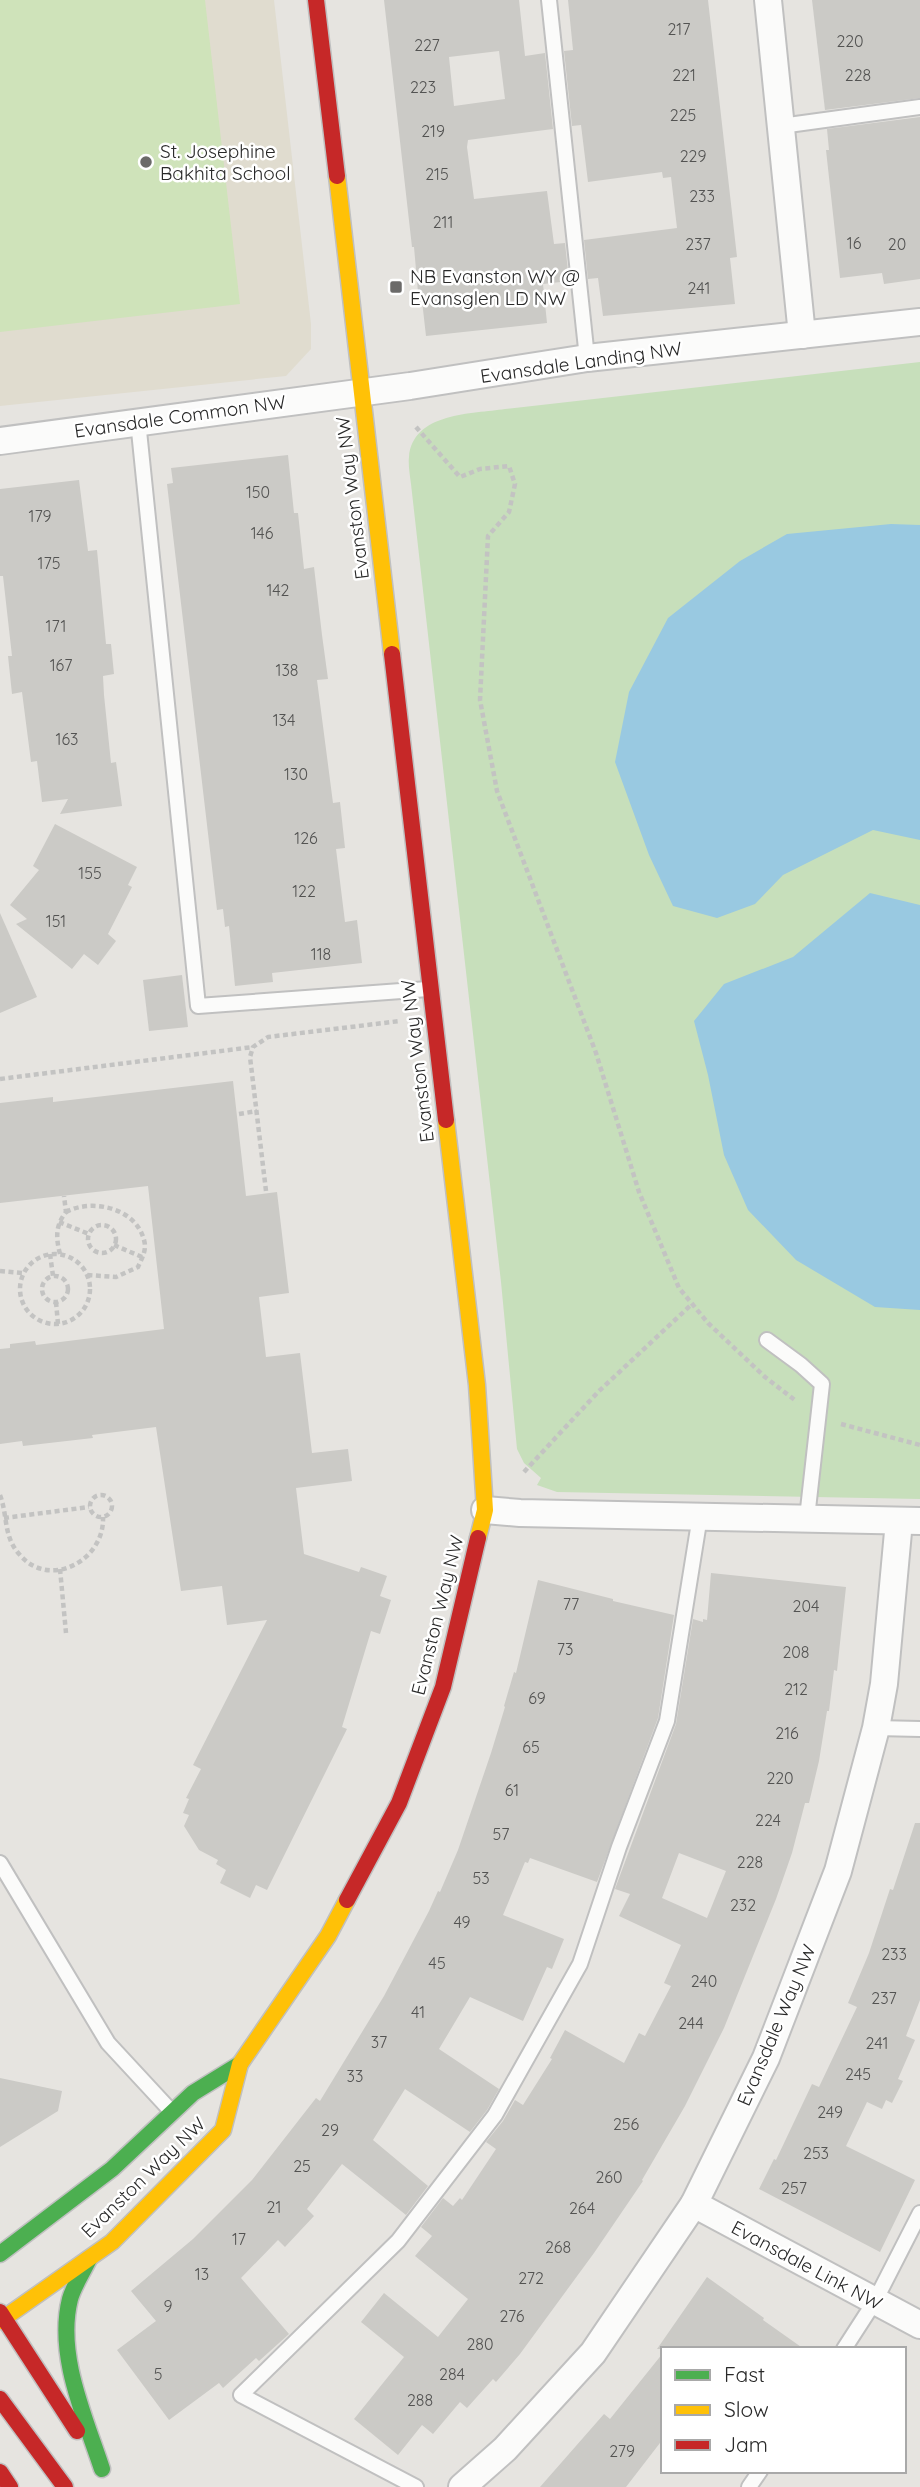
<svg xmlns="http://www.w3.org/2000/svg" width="920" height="2487" font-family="Quicksand,sans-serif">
	<rect width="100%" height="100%" fill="#e6e4e0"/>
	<!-- education -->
	<path fill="#e0dccf" d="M0 0H274L311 324V349L286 376 0 406Z"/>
	<!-- green -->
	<path fill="#c7dfbb" d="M920 362V1499L557 1492 537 1485 541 1478 524 1463 517 1449 501 1282 411 484C410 476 408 465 409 457 413 412 473 414 505 409Z"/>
	<!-- pitch -->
	<path fill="#cfe3ba" d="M0 0H205L240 304 0 332Z"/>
	<!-- water -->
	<g fill="#99c9e1">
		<path d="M891 524 920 525V840L873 830 783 875 755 904 717 918 673 906 649 855 615 762 629 692 668 618 740 561 787 534Z"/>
		<path d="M870 893 920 905V1310L875 1307 796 1260 748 1210 724 1155 708 1075 694 1021 724 984 793 957Z"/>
	</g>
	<!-- building -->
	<g fill="#cbcac6" fill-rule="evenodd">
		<path d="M384 0H519L525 56 545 53 553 129 468 140 467 147 474 199 547 191 554 244 565 243 569 281 543 284 547 323 426 336 421 292H418L414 247H412ZM499 51 505 99 454 106 449 57Z"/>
		<path d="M568 0H708L737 257 730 258 735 304 603 316 598 278 588 279 584 240 677 228 671 177 663 178 662 172 588 182 581 125 572 126 564 51 573 50Z"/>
		<path d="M812 0H920V98L825 110Z"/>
		<path d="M920 117V279L884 284 882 273 840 278 826 150H829L827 129Z"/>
		<path d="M288 455 294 513H298L304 569 314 567 322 635 328 679 317 680 333 803 340 802 345 848 336 849 345 922 357 920 362 963 272 973 273 982 235 986 229 926 225 927 223 909 217 910 167 484 173 483 171 468Z"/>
		<path d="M79 480 88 551 97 550 106 644H111L114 674 103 676 104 695 111 763 116 762 122 806 60 814 68 799 42 802 37 761 31 762 22 692 12 694 8 656H12L3 576H0V489Z"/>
		<path d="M55 824 137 867 128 885 132 887 108 934 116 941 98 965 84 954 72 969 16 924 27 919 10 905 39 870 33 866Z"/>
		<path d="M0 913 37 997 0 1013Z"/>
		<path d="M182 975 188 1027 149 1031 143 980Z"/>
		<path d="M233 1081 246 1196 277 1192 289 1293 259 1297 266 1357 300 1353 312 1453 348 1449 352 1481 296 1488 304 1554 359 1572 361 1567 387 1576 380 1596 391 1600 380 1634 371 1631 342 1727 347 1729 267 1890 256 1885 250 1898 220 1883 226 1870 216 1864 218 1860 199 1850 184 1826 189 1815 183 1813 189 1799 186 1798 201 1769 193 1765 267 1620 227 1625 222 1586 181 1591 156 1427 92 1435 93 1438 23 1446 22 1441 0 1444V1349L10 1348V1344L35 1341 36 1345 164 1329 148 1186 0 1203V1103L53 1097V1102Z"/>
		<path d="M711 1573 846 1587 837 1671 834 1670 829 1711H827L819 1761 809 1803H805L792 1853 776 1899 724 2028 685 2106 642 2180 643 2181 594 2253 520 2354 496 2382 493 2379 467 2408 460 2402 433 2434 422 2425 398 2455 354 2419 404 2357 361 2322 384 2293 438 2337 468 2299 415 2256 432 2236 421 2227 443 2198 453 2206 460 2198 462 2200 496 2149 486 2142 503 2121 515 2100 523 2105 552 2059 550 2058 565 2030 624 2063 639 2033 645 2036 671 1986 664 1983 681 1945 619 1916 630 1894 615 1889 676 1724 693 1619 703 1622V1619L707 1620ZM679 1853 726 1871 707 1918 662 1898Z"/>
		<path d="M538 1580 613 1599V1601L674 1615 658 1718 597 1882 530 1858 528 1863 525 1862 503 1915 564 1939 552 1969 547 1967 523 2021 470 1997 439 2049 499 2089 487 2110 470 2132 405 2089 373 2140 428 2186 406 2215 342 2164 307 2209 314 2216 285 2247 278 2240 241 2278 289 2334 259 2361 256 2358 223 2388 219 2383 169 2420 117 2350 156 2321 131 2291 193 2239 252 2180 316 2098 320 2101 384 1996 429 1911 438 1891 440 1892 458 1850 491 1753 505 1707 504 1706 514 1672 516 1673Z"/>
		<path d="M915 1823H920V2000L906 2036 915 2040 898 2079 903 2081 892 2103 886 2100 882 2109 867 2102 846 2146 915 2180 880 2252 759 2189 774 2159 776 2160 812 2084 819 2087 857 2007 848 2003 869 1953 890 1889 893 1890Z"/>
		<path d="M0 2078 62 2091 58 2111 0 2147Z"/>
		<path d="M707 2277 764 2318 763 2320 804 2349H657Z"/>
		<path d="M663 2353V2439L626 2487H540L604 2414 610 2419Z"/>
	</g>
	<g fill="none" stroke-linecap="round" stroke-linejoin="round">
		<defs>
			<g id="lane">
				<path d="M549 0 587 358"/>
				<path d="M781 126 920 107"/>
				<path d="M138 421 198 1006 428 989"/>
				<path d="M767 1340 801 1365 822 1384 807 1518"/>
				<path d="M876 1728 920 1729"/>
				<path d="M0 1863 108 2043 171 2111"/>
				<path d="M844 2349 875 2301 920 2213"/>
				<path d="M416 2487 241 2395 398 2241 495 2115 580 1964 619 1847 667 1721 700 1516"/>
				<path d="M749 2487 760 2471"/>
			</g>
			<g id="street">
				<path d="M768 0 802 335"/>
				<path d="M0 441 410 386 587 358 920 322"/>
				<path d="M485 1510 520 1513 920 1521"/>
				<path d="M694 2204 920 2325"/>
				<path d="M462 2487 505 2449 593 2353 694 2204 766 2058 838 1871 876 1728 884 1684 899 1521"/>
			</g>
			<g id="fast">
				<path d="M0 2254 112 2169 193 2093 240 2064"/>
				<path d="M89 2259C83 2272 74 2285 70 2299 56 2355 85 2417 102 2469"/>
			</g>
			<g id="slow">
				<path d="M337 176 392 654"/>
				<path d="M446 1120 477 1385 485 1510 478 1538"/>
				<path d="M0 2321 112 2242 223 2130 240 2064 328 1936 347 1900"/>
			</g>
			<g id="jam">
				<path d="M316 0 337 176"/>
				<path d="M392 654 446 1120"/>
				<path d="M347 1900 399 1803 443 1687 478 1538"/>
				<path d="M0 2312 77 2431"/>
				<path d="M0 2399 65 2487"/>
				<path d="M0 2472 10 2487"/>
			</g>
		</defs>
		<!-- lane casing -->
		<use href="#lane" stroke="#c0c0c0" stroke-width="18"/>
		<!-- street casing -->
		<use href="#street" stroke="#c0c0c0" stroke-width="30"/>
		<!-- fast casing -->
		<use href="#fast" stroke="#c0c0c0" stroke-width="19"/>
		<!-- slow casing -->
		<use href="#slow" stroke="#c0c0c0" stroke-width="19"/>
		<!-- jam casing -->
		<use href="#jam" stroke="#c0c0c0" stroke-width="19"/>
		<!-- path -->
		<g stroke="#c3c3c2" stroke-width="4.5" stroke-dasharray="5 3.5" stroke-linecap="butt">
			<path d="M416 427 460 477 480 469 509 466 515 484 509 512 488 536 480 700 497 791 596 1053 639 1192 679 1288 708 1323 765 1377 796 1401"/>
			<path d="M0 1079 253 1047"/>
			<path d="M239 1114 257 1111"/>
			<path d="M266 1191 250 1057 253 1047 268 1037 400 1021"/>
			<path d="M66 1212C92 1198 136 1208 144 1240 147 1250 142 1258 138 1267L116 1277 87 1275"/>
			<path d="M59 1222 89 1234"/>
			<circle cx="102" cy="1239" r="14"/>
			<path d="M114 1245 142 1257"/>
			<circle cx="55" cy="1289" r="35"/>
			<path d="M50 1254 53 1276"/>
			<path d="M60 1254C56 1238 55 1226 66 1212L64 1196"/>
			<path d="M0 1271 23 1273"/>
			<circle cx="55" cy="1289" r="13"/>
			<path d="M56 1302 58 1324"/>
			<path d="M841 1424 920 1445"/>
			<path d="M524 1472 598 1392 692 1304"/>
			<circle cx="101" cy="1506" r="11"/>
			<path d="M0 1495C8 1516 3 1537 20 1555 50 1590 105 1560 103 1517"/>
			<path d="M4 1518 89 1507"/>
			<path d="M60 1569 66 1633"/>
		</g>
		<!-- lane -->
		<use href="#lane" stroke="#fbfbfa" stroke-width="14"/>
		<!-- street -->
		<use href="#street" stroke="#fbfbfa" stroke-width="26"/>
		<!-- fast -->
		<use href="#fast" stroke="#4caf50" stroke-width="16"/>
		<!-- slow -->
		<use href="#slow" stroke="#ffc107" stroke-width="16"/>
		<!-- jam -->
		<use href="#jam" stroke="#c62828" stroke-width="16"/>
	</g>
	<!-- markers -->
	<g fill="#6b6a69" stroke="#fff" stroke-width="2.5">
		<circle cx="146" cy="162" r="7"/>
		<rect x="389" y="280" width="14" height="14" rx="3.5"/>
	</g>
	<g text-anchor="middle" stroke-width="5" stroke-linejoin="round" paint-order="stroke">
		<!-- number labels -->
		<g font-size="16" fill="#535352">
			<text x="679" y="35">217</text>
			<text x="850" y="47">220</text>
			<text x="427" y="51">227</text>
			<text x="684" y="81">221</text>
			<text x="858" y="81">228</text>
			<text x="423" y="93">223</text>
			<text x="683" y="121">225</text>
			<text x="433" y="137">219</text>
			<text x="693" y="162">229</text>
			<text x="437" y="180">215</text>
			<text x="702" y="202">233</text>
			<text x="443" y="228">211</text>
			<text x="854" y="249">16</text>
			<text x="698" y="250">237</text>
			<text x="897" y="250">20</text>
			<text x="699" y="294">241</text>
			<text x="258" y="498">150</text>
			<text x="40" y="522">179</text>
			<text x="262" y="539">146</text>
			<text x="49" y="569">175</text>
			<text x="278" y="596">142</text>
			<text x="56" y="632">171</text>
			<text x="61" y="671">167</text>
			<text x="287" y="676">138</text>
			<text x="284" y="726">134</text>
			<text x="67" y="745">163</text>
			<text x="296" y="780">130</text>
			<text x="306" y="844">126</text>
			<text x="90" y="879">155</text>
			<text x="304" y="897">122</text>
			<text x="56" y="927">151</text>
			<text x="321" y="960">118</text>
			<text x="571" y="1610">77</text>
			<text x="806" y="1612">204</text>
			<text x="565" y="1655">73</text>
			<text x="796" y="1658">208</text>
			<text x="796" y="1695">212</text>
			<text x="537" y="1704">69</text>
			<text x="787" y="1739">216</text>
			<text x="531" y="1753">65</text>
			<text x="780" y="1784">220</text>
			<text x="512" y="1796">61</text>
			<text x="768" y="1826">224</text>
			<text x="501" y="1840">57</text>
			<text x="750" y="1868">228</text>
			<text x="481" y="1884">53</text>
			<text x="743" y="1911">232</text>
			<text x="462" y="1928">49</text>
			<text x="894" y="1960">233</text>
			<text x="437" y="1969">45</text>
			<text x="704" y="1987">240</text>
			<text x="884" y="2004">237</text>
			<text x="418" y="2018">41</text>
			<text x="691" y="2029">244</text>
			<text x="379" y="2048">37</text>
			<text x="877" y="2049">241</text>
			<text x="858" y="2080">245</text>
			<text x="355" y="2082">33</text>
			<text x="830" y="2118">249</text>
			<text x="626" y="2130">256</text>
			<text x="330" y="2136">29</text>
			<text x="816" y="2159">253</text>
			<text x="302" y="2172">25</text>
			<text x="609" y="2183">260</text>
			<text x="794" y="2194">257</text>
			<text x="274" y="2213">21</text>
			<text x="582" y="2214">264</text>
			<text x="239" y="2245">17</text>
			<text x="558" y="2253">268</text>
			<text x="202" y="2280">13</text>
			<text x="531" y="2284">272</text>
			<text x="168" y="2312">9</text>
			<text x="512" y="2322">276</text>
			<text x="480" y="2350">280</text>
			<text x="158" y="2380">5</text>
			<text x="452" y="2380">284</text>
			<text x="420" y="2406">288</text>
			<text x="622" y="2457">279</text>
		</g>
		<!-- poi labels -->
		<g font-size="19" fill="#292929" stroke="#fff" text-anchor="start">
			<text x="160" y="158">St. Josephine<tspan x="160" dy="22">Bakhita School</tspan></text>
			<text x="410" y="283">NB Evanston WY @<tspan x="410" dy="22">Evansglen LD NW</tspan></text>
		</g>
		<!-- street labels -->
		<g font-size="19" fill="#292929" stroke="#fff">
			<text transform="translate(581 362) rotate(-8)" y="7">Evansdale Landing NW</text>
			<text transform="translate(180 416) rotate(-8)" y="7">Evansdale Common NW</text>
			<text transform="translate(352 498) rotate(-97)" y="7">Evanston Way NW</text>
			<text transform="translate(417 1061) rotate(-97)" y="7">Evanston Way NW</text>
			<text transform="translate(437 1615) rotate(-76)" y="7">Evanston Way NW</text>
			<text transform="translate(776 2025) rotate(-67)" y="7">Evansdale Way NW</text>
			<text transform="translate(143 2177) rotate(-44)" y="7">Evanston Way NW</text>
			<text transform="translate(807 2265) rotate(28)" y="7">Evansdale Link NW</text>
		</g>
	</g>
	<!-- legend -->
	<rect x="661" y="2347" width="245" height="126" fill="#ffffff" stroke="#a9a9a9" stroke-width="2"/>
	<rect x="675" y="2370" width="35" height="10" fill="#4caf50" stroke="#a9a9a9" stroke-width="2"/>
	<text x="724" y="2382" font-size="21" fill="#292929">Fast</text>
	<rect x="675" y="2405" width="35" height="10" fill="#ffc107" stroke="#a9a9a9" stroke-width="2"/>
	<text x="724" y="2417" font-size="21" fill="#292929">Slow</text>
	<rect x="675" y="2440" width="35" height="10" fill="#c62828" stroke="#a9a9a9" stroke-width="2"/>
	<text x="724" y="2452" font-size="21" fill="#292929">Jam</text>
</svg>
